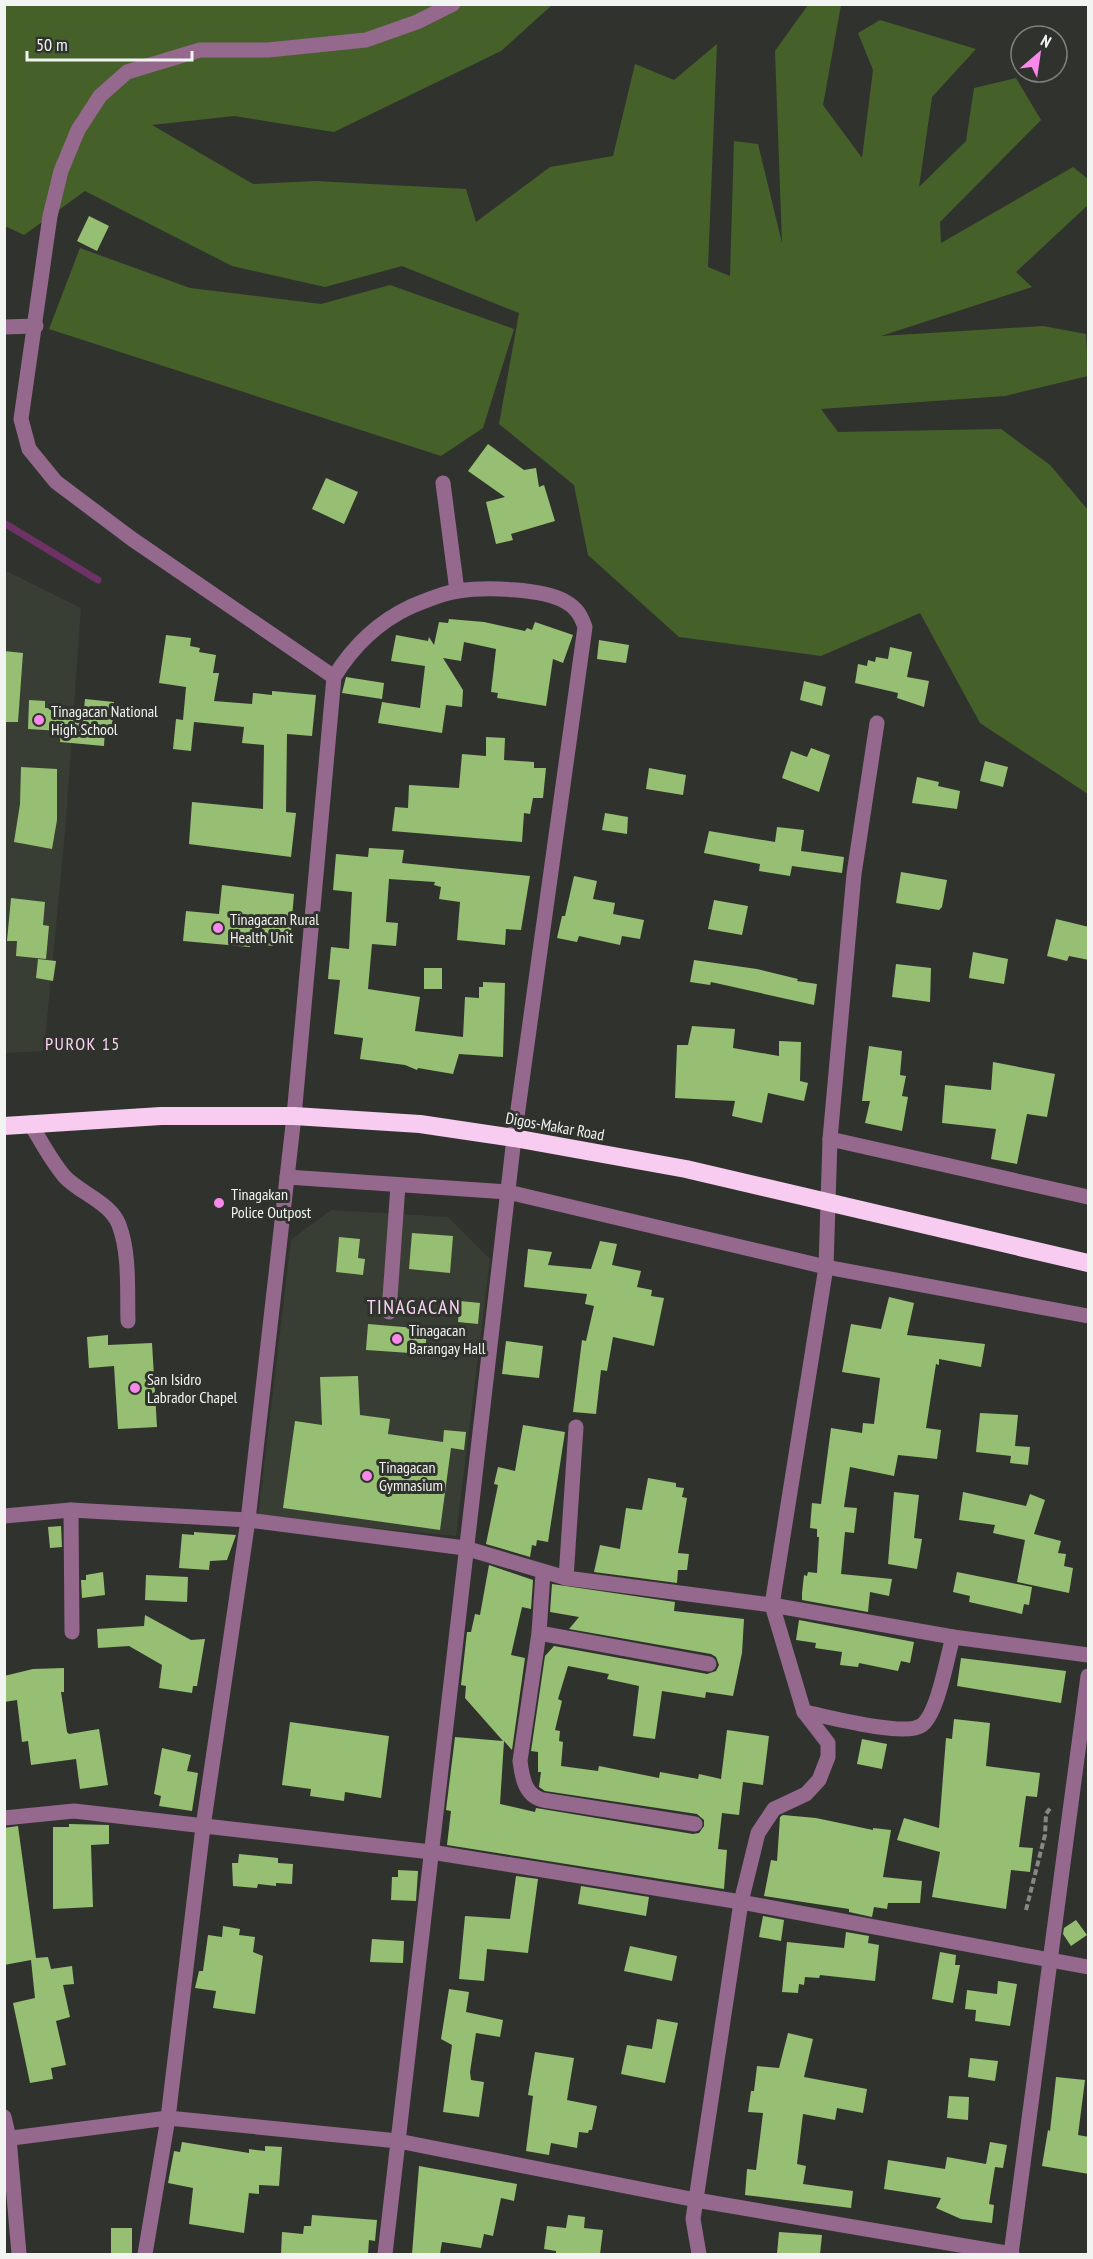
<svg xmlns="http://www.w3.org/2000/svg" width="1093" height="2259" font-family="'PT Sans Narrow',sans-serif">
	<rect width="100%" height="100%" fill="#30332d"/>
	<!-- built -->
	<g fill="#383e33">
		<path d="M4 570 81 608 65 832 44 1051 5 1053Z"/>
		<path d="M331 1210 448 1217 490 1259 456 1536 258 1517 291 1240Z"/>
	</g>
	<!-- green -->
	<g fill="#456129">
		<path d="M5 5H552L501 51 334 132 234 116 152 125 253 184 315 181 466 189 476 222 550 167 613 156 635 64 674 80 717 44 708 267 730 276 734 141 758 144 782 243 775 51 808 5H841L823 105 862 158 873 70 858 33 880 20 976 49 932 97 919 187 966 141 974 88 1016 78 1041 120 940 222 941 243 1073 167 1088 179V205L1016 272 1032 287 881 336 1043 326 1086 334 1088 376 1005 396 821 409 838 432 1001 429 1050 465 1088 510V794L980 723 920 613 821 656 679 637 588 555 574 485 499 424 519 313 402 266 325 287 232 266 85 191 24 235 5 226Z"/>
		<path d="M80 248 190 288 321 304 390 285 514 329 483 428 441 456 49 329Z"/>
	</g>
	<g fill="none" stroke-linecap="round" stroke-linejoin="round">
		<!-- stream -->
		<path stroke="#6f3267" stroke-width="7" d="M4 523 98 580"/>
	</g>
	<!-- building -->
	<g fill="#96bf73">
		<path d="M89 216 109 226 97 251 77 241Z"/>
		<path d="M488 444 524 470 536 468 539 487 544 485 555 521 511 534 513 540 496 544 486 502 505 497 468 471Z"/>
		<path d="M326 478 358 492 344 524 312 509Z"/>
		<path d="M449 619 484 622 525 631 527 628 532 630 535 622 573 635 563 663 553 659 546 706 497 698 498 693 491 692 496 649 464 642 461 661 443 658 463 690 462 707 446 705 442 733 378 723 382 702 420 708 425 666 391 661 396 635 428 641 429 637 434 645 439 622 448 623Z"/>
		<path d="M166 635 191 638 190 646 200 648 199 652 216 655 213 673H219L214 701 252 704 253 693 272 695V691L316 695 312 736 287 734 286 812 296 813 291 857 189 844 192 802 263 809 264 745 242 743 244 727 194 722 191 751 173 749 176 719 183 720 186 687 159 683Z"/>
		<path d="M599 640 629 645 626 663 597 659Z"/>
		<path d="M890 647 912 652 907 677 929 681 924 707 897 698 898 693 855 683 858 664 867 666 868 660 875 662 876 657 888 659Z"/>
		<path d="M4 651 23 653 18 722H4Z"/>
		<path d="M346 677 384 683 382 699 342 693Z"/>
		<path d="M804 681 826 687 822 706 800 700Z"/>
		<path d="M85 699 114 702 112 727H105L104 746 60 742 61 731 28 729 29 700 45 701V708L84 709Z"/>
		<path d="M486 737 505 738 504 760 534 762V768H546L543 798H533L530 814 524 813 522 842 392 831 395 807 408 808 409 785 459 788 462 754 486 756Z"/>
		<path d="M811 748 830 755 819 792 782 778 791 751 807 757Z"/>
		<path d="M985 761 1008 767 1003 787 980 781Z"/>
		<path d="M21 767 57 769V820L52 849 14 842 20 804Z"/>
		<path d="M649 768 686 775 683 795 646 789Z"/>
		<path d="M917 777 939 782 938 786 960 791 957 809 912 803Z"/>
		<path d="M605 813 628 817 627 834 602 830Z"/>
		<path d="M777 827 804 830 801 851 844 857 842 873 792 866 790 876 759 871 760 864 704 853 709 831 775 842Z"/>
		<path d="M369 848 404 850 402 863 530 876 521 930 506 929 505 945 457 940 460 902 439 899 441 887 434 885 435 882 389 879 386 922 398 923 396 946 372 944 368 989 420 997 415 1031 463 1037 465 997 479 998V987H483V982L505 983 503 1057 459 1054 453 1074 418 1068 417 1070 405 1065 360 1059 363 1038 334 1034 340 980 328 979 331 947 349 949 352 892 333 890 336 854 368 857Z"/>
		<path d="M901 872 947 880 942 907 939 910 896 903Z"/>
		<path d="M574 876 597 881 593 899 615 903 613 914 644 920 640 939 622 936 620 945 579 936 577 942 557 938 562 916H565Z"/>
		<path d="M222 885 294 894 290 942 273 940V946L250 943V947L183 941 186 911 219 914Z"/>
		<path d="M11 898 45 902 43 925 49 926 46 959 16 956 17 941H7Z"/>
		<path d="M714 900 748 906 742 935 708 929Z"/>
		<path d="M1056 919 1089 927V960L1069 956 1067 961 1047 956Z"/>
		<path d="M973 952 1008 959 1004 984 969 978Z"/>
		<path d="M38 959 56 961 53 981 36 978Z"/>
		<path d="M694 960 757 969 798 979 797 981 817 984 814 1005 711 982 710 985 690 982Z"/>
		<path d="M896 964 931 968 930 1002 892 997Z"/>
		<rect x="424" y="968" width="18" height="21"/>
		<path d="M692 1026 735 1029 733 1048 779 1056V1041L801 1042 800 1081 808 1083 804 1101 768 1093 762 1123 732 1116 735 1101 675 1098 677 1045H688Z"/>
		<path d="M869 1046 902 1051 900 1075 906 1076 902 1096 908 1097 902 1131 865 1123 870 1101H862Z"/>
		<path d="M993 1062 1055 1074 1047 1117 1027 1114 1017 1164 991 1159 996 1129 942 1123 945 1085 991 1090Z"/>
		<path d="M412 1233 453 1236 450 1273 409 1269Z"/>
		<path d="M339 1237 360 1239 358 1258 365 1259 363 1275 336 1272Z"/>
		<path d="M600 1241 617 1244 612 1265 641 1271 637 1287 652 1290 651 1296 664 1298 654 1346 613 1337 607 1371 601 1370 596 1414 573 1412 582 1340 586 1341 594 1306 585 1304 587 1294 524 1287 528 1249 552 1252 548 1265 591 1269Z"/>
		<path d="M889 1297 914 1303 907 1335 985 1344 981 1367 939 1359V1365L936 1364 926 1428 941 1430 937 1459 898 1455 894 1476 850 1467 844 1507 857 1508 854 1533 845 1532 841 1574 892 1579 889 1596 870 1592 868 1612 802 1600V1593L804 1575 807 1576 808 1572 817 1573 819 1537H817V1529L810 1528 812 1503 821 1504 831 1428 862 1433 863 1423 874 1424 880 1378 842 1372 851 1324 881 1329Z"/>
		<path d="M460 1301 480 1303 478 1324 458 1322Z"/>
		<path d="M368 1324 427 1329 425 1354 366 1350Z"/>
		<path d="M108 1335V1345L152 1343 157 1427 118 1429 114 1366 89 1368 87 1337Z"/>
		<path d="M506 1341 543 1346 539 1378 502 1374Z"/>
		<path d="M358 1376 360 1415 390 1419 388 1434 443 1442 444 1430 466 1432 464 1450 451 1448 440 1530 283 1508 295 1421 322 1425 320 1377Z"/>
		<path d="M980 1413 1018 1415 1015 1446 1030 1447 1028 1465 1010 1463 1011 1456 976 1452Z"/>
		<path d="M523 1425 565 1432 548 1542 537 1540 536 1546 532 1545 530 1557 486 1544 498 1485 494 1484 498 1467 515 1471Z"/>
		<path d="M648 1478 676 1483V1487L684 1488 682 1497 687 1498 678 1553 689 1554 687 1570H678L677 1583 594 1572 600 1545 620 1549 626 1508 642 1510Z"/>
		<path d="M894 1492 919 1495 914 1538 922 1539 917 1569 888 1564Z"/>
		<path d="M963 1492 1026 1506 1030 1494 1045 1500 1034 1534 1061 1541 1058 1553 1066 1554 1064 1566 1073 1568 1069 1593 1017 1582 1025 1540 993 1533 995 1525 959 1520Z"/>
		<path d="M61 1526 62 1547 50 1548 48 1527Z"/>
		<path d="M194 1532 236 1535 227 1560 210 1561 209 1570 179 1568 182 1534 194 1535Z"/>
		<path d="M489 1565 533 1580 531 1609 522 1607 511 1655 525 1658 512 1750 504 1741 500 1804 535 1812 536 1808 693 1834 699 1833 704 1826V1820L697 1814 545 1791 539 1787 541 1772H538V1752L531 1751 545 1656 554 1646 707 1674 716 1671 719 1665 716 1657 711 1654 569 1629 579 1617 550 1612 552 1584 675 1602 674 1611 744 1619 742 1653 733 1696 706 1692 705 1698 662 1691 655 1739 633 1736 639 1686 607 1679 609 1674 568 1666 558 1699 562 1701 555 1730 560 1731 559 1741 563 1742 561 1766 598 1771 599 1766 659 1778 660 1772 698 1779 699 1774 721 1779 727 1730 769 1736 763 1785 743 1782 739 1815 722 1813 718 1849 727 1850 724 1889 447 1845 451 1811 446 1810 455 1737 503 1741 465 1698 466 1686 461 1685 467 1632H471L475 1614 480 1615Z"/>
		<path d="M103 1572 105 1595 82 1598 81 1580H86V1575Z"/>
		<path d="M957 1572 1032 1587 1029 1605 1024 1604 1022 1614 969 1602 970 1596 953 1592Z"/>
		<path d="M146 1575 188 1577 187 1602 145 1600Z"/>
		<path d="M145 1615 191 1640 205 1639 197 1686H193L192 1693 159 1688 162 1665 129 1646 98 1648 97 1629 144 1626Z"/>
		<path d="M799 1620 914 1642 910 1663 901 1661 898 1671 859 1663 858 1667 840 1665 842 1652 815 1648 816 1643 796 1640Z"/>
		<path d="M961 1658 1066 1671 1061 1703 957 1686Z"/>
		<path d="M64 1668V1692H61L67 1732 69 1734 99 1729 108 1785 80 1789 76 1759 31 1765 28 1741 22 1742 17 1700 4 1702V1676L33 1669Z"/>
		<path d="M954 1719 990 1723 986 1766 1040 1773 1037 1797 1026 1796 1019 1847 1033 1848 1030 1872 1011 1870 1006 1909 932 1897 940 1852 897 1840 904 1818 939 1828 946 1738 952 1739Z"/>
		<path d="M290 1722 389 1736 381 1798 345 1792 344 1801 310 1796 311 1789 282 1785Z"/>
		<path d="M862 1739 887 1744 882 1769 857 1764Z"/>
		<path d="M162 1748 191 1755 187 1771 198 1773 192 1811 159 1806 161 1796 154 1794Z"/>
		<path d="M783 1815 816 1818 873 1830V1828L891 1830 883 1877 922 1881 920 1903H888L887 1909 874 1907 872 1917 849 1912V1909L764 1896 771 1860 777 1861 780 1817Z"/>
		<path d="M69 1824 109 1825V1844L91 1845 93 1907 53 1909V1827H69Z"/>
		<path d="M18 1826 36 1958 48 1957 51 1969 72 1966 74 1984 63 1985 70 2017 56 2021 66 2065 51 2068 53 2079 30 2083 13 2003 35 1998 31 1960 4 1965V1828Z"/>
		<path d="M239 1854 278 1858V1863L293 1864 292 1884 276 1883V1886L258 1884 257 1888 233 1886 232 1863H238Z"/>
		<path d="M398 1870 418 1871 416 1901 391 1900 392 1877H398Z"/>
		<path d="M516 1876 538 1879 528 1953 487 1949 484 1981 459 1979 465 1916 510 1919Z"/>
		<path d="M581 1886 649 1897 646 1916 578 1904Z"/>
		<path d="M763 1916 784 1920 781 1941 759 1937Z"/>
		<path d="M1076 1920 1087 1935 1071 1946 1063 1934 1064 1928Z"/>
		<path d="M223 1926 240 1929 239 1935 255 1937 253 1952 263 1956 255 2014 213 2008 216 1991 195 1988 199 1971H203L208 1935 222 1937Z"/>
		<path d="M846 1932 869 1936 868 1943 879 1945 875 1981 820 1975 819 1978 805 1977 804 1985 799 1984 798 1993 782 1992 787 1942 844 1948Z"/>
		<path d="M372 1939 404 1941 403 1963 370 1962Z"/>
		<path d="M630 1946 677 1956 672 1981 624 1971Z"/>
		<path d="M940 1952 956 1955 955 1965H960L953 2003 932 1999Z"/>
		<path d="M998 1981 1017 1984 1010 2026 975 2021 976 2010 965 2009 967 1990 997 1994Z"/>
		<path d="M449 1989 469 1992 466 2012 503 2020 500 2037 476 2033 470 2072 471 2080 484 2082 479 2117 443 2112 452 2045 441 2039Z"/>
		<path d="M657 2019 678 2023 665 2083 621 2074 627 2045 652 2049Z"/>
		<path d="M788 2033 813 2039 804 2077 867 2089 863 2113 837 2108 835 2120 803 2114 797 2164 806 2166 803 2184 853 2191 851 2208 745 2195 747 2169 756 2170 763 2113 748 2112 751 2091H754L757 2066 779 2068Z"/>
		<path d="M535 2052 574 2058 567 2100 597 2106 592 2130H589L588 2133 579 2132 577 2148 551 2143 549 2155 526 2151 533 2096 528 2095Z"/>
		<path d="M970 2058 998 2061 995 2081 968 2077Z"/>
		<path d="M1056 2077 1085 2080 1078 2135 1089 2137V2174L1042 2166 1048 2130 1050 2131Z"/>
		<path d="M949 2096 969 2097 968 2120 947 2118Z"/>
		<path d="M182 2142 249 2153V2149L265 2151V2146L282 2147 279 2186 259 2185V2194L249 2193 244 2233 189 2224 193 2188 168 2183 174 2151 180 2152Z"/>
		<path d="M990 2142 1007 2145 1003 2168 995 2167 989 2204 994 2205 992 2223 961 2219 936 2208 941 2198 884 2189 888 2160 945 2169 947 2157 986 2164Z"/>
		<path d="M419 2166 517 2184 514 2201 501 2198 493 2236 484 2234 481 2248 442 2242 440 2254H412Z"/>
		<path d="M312 2215 377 2220 375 2241 369 2240 368 2254H281L282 2232 303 2234 304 2226H311Z"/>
		<path d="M568 2215 585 2217 584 2228 603 2230 600 2254H556V2251L544 2249 547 2226 566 2228Z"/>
		<rect x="111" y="2228" width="21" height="26"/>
		<path d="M779 2232 822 2235 820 2254H777Z"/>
	</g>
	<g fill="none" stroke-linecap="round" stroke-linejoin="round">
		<!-- path -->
		<path stroke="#868884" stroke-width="4" stroke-dasharray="6 3" stroke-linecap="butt" d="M1026 1910 1045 1835 1046 1814 1051 1807"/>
		<!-- minor -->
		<g stroke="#95688e" stroke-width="15">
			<path d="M4 327 36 326"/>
			<path d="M443 483 457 591"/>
			<path d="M334 677 132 539 56 482 29 449 21 419 50 216 61 171 78 130 100 96 127 72 200 50H268L366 40 417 22 453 4"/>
			<path d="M30 1123C41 1141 51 1161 65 1177 80 1193 111 1203 119 1225 130 1254 127 1290 128 1321"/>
			<path d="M830 1139 1088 1197"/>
			<path d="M287 1177 508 1192 826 1267 1088 1316"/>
			<path d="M389 1312 398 1185"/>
			<path d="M71 1510 72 1632"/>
			<path d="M4 1516 71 1510 248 1520 465 1548 566 1578 772 1605 953 1637 1088 1655"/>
			<path d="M543 1573 539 1633 520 1761C522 1777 525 1796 543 1800L695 1824"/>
			<path d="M566 1578 576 1427"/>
			<path d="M539 1633 709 1664"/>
			<path d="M804 1712C826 1716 905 1738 922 1725 938 1713 947 1657 953 1637"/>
			<path d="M4 1818 74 1811 431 1852 741 1902 1088 1967"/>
			<path d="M4 2117 9 2138 19 2254"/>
			<path d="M4 2139 168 2118 398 2141 696 2200 1012 2254"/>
			<path d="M145 2254 168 2118 203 1827 248 1520 294 1116 334 677C352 648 378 622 410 607 424 601 443 593 458 591 485 587 543 588 566 602 577 608 581 616 585 627L514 1138 385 2254"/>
			<path d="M699 2254 693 2219 741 1902 758 1833 774 1809 806 1794 819 1780 828 1757V1743L804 1712 772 1605 826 1267 830 1139 854 874 877 723"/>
			<path d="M1011 2254 1088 1676"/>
		</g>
		<!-- highway -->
		<path stroke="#f8ccf1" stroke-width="18" d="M4 1126 161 1116H294L420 1124 514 1138 686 1169 1088 1263"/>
	</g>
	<!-- markers -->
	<g fill="#f888ea" stroke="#30332d" stroke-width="2">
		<circle cx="39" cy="720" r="6"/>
		<circle cx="218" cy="928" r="6"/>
		<circle cx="219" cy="1203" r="6"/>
		<circle cx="397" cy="1339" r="6"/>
		<circle cx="135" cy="1388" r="6"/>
		<circle cx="367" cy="1476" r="6"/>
	</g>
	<g text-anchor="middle" stroke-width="6" stroke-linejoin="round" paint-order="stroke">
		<!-- poi labels -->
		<g font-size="16" fill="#f2f4f1" stroke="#30332d" text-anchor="start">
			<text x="51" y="717">Tinagacan National<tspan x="51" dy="18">High School</tspan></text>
			<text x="230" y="925">Tinagacan Rural<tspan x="230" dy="18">Health Unit</tspan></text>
			<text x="231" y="1200">Tinagakan<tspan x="231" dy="18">Police Outpost</tspan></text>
			<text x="409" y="1336">Tinagacan<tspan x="409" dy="18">Barangay Hall</tspan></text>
			<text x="147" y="1385">San Isidro<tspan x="147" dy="18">Labrador Chapel</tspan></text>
			<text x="379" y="1473">Tinagacan<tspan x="379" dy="18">Gymnasium</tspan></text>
		</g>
		<!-- street labels -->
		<g font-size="16" fill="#f2f4f1" stroke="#30332d">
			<text transform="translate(555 1126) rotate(10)" y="6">Digos-Makar Road</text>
		</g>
		<!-- neighbourhood labels -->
		<g font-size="18" letter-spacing="1.5" fill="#fbd4f4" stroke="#30332d">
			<text x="83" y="1050">PUROK 15</text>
		</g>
		<!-- quarter labels -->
		<g font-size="20" letter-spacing="1.5" fill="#fbd4f4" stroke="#30332d">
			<text x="414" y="1314">TINAGACAN</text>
		</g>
	</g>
	<!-- border -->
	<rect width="1093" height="2259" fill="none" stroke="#f2f4f1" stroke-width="12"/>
	<!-- north arrow -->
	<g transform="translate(1039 54) rotate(29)"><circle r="28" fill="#30332d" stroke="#7e807b" stroke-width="1.5"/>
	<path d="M0-4.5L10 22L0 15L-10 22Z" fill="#f888ea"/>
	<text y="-9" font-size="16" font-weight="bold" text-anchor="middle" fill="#f2f4f1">N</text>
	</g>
	<!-- scale -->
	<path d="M27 51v9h165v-9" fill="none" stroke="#f2f4f1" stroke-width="3"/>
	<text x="36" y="51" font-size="18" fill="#f2f4f1" stroke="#30332d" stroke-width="4.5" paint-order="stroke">50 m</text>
</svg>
